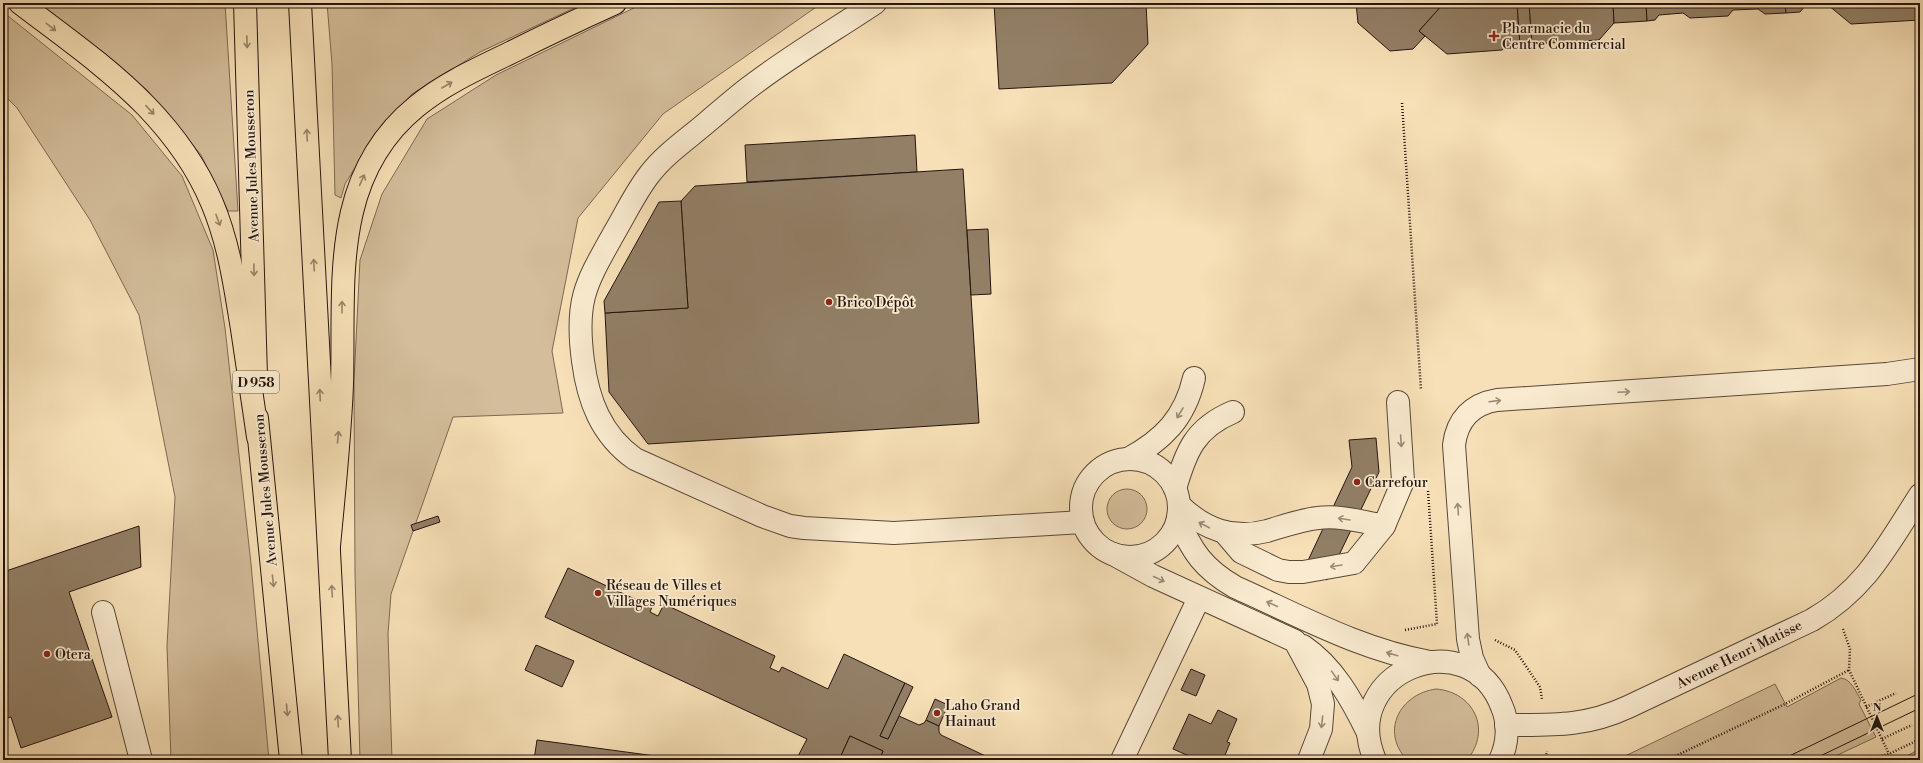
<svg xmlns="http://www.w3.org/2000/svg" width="1923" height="763" font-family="'Libre Bodoni',serif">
	<rect width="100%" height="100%" fill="#f7e0b7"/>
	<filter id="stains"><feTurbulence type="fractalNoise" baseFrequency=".005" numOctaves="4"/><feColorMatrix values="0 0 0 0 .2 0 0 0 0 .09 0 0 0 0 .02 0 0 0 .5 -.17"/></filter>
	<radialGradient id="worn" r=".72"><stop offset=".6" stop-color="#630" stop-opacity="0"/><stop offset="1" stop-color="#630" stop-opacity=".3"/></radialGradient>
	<!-- green -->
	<g fill="#d3bd9a" stroke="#7c6954">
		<path d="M37 3H225L238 211H228L201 155 147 90Z"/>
		<path d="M327 3H585L480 52 412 94 374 137 345 184 341 198 335 195 332 64Z"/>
		<path d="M644 3H822L663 114 578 218 552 351 563 413 453 417 391 594 388 634 392 760H360L355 574 354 381 360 260 382 194 427 119 496 75Z"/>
		<path d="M3 12 132 115 182 176 213 250 225 328 251 564 269 760H171L167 646 175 497 139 315 90 220 17 108 3 94Z"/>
		<circle cx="1127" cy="509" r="20"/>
		<path d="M1841 678C1851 679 1856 692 1861 700L1859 704 1876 737 1827 760H1624L1623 757 1775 684 1787 707Z"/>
		<path d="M1436 689C1474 692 1492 730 1467 760H1407C1380 731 1400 694 1436 689Z"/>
		<path d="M1920 749V760H1899Z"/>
	</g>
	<!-- building -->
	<g fill="#927f66" stroke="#24150f">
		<path d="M994 3H1146L1148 44 1112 83 999 89Z"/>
		<path d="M1356 3H1444L1419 31 1425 36 1413 49 1390 51 1358 23Z"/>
		<path d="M1444 3H1517L1520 45 1507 46 1502 50 1447 54 1419 31Z"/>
		<path d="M1517 3H1529L1532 44 1520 45Z"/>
		<path d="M1529 3H1613L1614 23 1599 40 1532 44Z"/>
		<path d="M1613 3H1646L1647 21 1614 23Z"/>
		<path d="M1646 3H1758V9L1733 10 1728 16 1690 18 1683 13 1659 15 1655 20 1647 21Z"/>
		<path d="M1758 3H1785L1786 13 1765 14 1758 9Z"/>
		<path d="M1785 3H1920V20L1851 24 1828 5 1805 6 1800 12 1786 13Z"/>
		<path d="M915 135 917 172 747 182 745 145Z"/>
		<path d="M963 169 979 423 648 444 609 392 605 313 688 308 681 201 695 186Z"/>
		<path d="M681 201 688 308 605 313 604 301 659 202Z"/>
		<path d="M988 229 991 294 971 295 967 230Z"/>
		<path d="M1376 438 1379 472 1327 580 1304 569 1352 467 1349 440Z"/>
		<path d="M438 516 440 522 413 531 411 525Z"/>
		<path d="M139 526 141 567 69 592 112 717 21 748 11 717 3 719V572Z"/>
		<path d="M568 568 652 607 650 612 658 616 664 604 775 656 770 668 779 672 782 667 828 689 844 654 905 683 880 736 888 739 899 716 919 725 924 723 926 720 939 726V732L941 735 994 760H879L883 751 850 736 839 760H796L807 739 545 617Z"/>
		<path d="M536 645 574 661 562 687 525 670Z"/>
		<path d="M1191 669 1205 675 1196 696 1181 690Z"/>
		<path d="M905 683 913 687 888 739 880 736Z"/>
		<path d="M935 699 948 705 939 726 926 720Z"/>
		<path d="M1218 710 1237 719 1227 742 1230 743 1223 760H1187L1189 756 1173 749 1189 714 1211 724Z"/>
		<path d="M850 736 883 751 879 760H839Z"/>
		<path d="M537 740 663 757 662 760H534Z"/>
	</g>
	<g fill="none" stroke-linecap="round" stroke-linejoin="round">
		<defs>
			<g id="minor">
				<path d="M875 3C833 31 787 58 747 89 733 100 719 112 705 124 686 140 664 155 649 175 635 193 625 215 613 235 585 285 575 301 583 361 588 400 601 435 635 459L762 516 790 526 804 528 894 533 1083 522"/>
				<path d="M1128 459C1163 440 1185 418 1194 378"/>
				<circle cx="1130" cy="508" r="49"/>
				<path d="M1175 489C1186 451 1195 428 1233 412"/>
				<path d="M1179 505C1204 529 1232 540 1267 531 1284 526 1300 520 1318 518 1339 515 1363 522 1384 526L1403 481 1398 402"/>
				<path d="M1178 518C1191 551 1204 569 1235 587 1298 615 1361 650 1430 662"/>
				<path d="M1224 532 1241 552 1278 570 1289 572H1303L1354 563 1384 526"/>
				<path d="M1113 554 1153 576 1295 641 1318 684 1323 704 1321 729 1309 760"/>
				<path d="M103 612 141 760"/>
				<path d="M1303 646C1334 667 1352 700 1368 733"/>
				<path d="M1480 676 1472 658 1468 639 1454 445C1457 420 1472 404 1497 400L1887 374 1920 369"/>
				<path d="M1506 725C1552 725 1585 727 1628 707L1812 620C1866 589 1887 546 1920 495"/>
				<path d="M1122 760 1199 598"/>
				<path d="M1375 760C1337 672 1469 619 1502 707 1509 723 1508 744 1500 760"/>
			</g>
			<g id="major">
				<path d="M245 3 256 376"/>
				<path d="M300 3 340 760"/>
				<path d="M257 418 291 760"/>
			</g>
			<g id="highway">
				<path d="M20 3C63 36 108 67 146 106 173 134 197 167 212 203 229 243 235 286 242 329 247 365 253 401 258 437"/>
				<path d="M329 546C334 492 340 438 342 384 345 285 329 177 417 106 445 83 479 68 512 52 546 35 580 19 615 3"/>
			</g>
		</defs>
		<!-- minor casing -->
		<use href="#minor" stroke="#594839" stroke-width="24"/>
		<!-- major casing -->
		<use href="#major" stroke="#24150f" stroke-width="24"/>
		<!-- highway casing -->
		<use href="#highway" stroke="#24150f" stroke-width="24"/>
		<!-- path -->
		<g stroke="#24150f" stroke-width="2.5" stroke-dasharray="1 2" stroke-linecap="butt">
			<path d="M1402 103 1421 390"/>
			<path d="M1428 491 1437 624"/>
			<path d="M1843 629 1850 649 1849 670 1889 754"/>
			<path d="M1405 630 1437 624"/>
			<path d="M1495 640 1515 650 1540 687 1542 699"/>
			<path d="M1866 707 1896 693"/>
			<path d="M1882 739 1912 725"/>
			<path d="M1545 760 1547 751"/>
			<path d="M1667 760 1785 704 1849 670"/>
			<path d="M1861 760 1889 754 1920 739"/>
		</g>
		<!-- minor -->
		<use href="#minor" stroke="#faebd0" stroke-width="22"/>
		<!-- major -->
		<use href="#major" stroke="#f7e0b7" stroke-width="22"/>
		<!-- highway -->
		<use href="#highway" stroke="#f7e0b7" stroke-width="22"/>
		<!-- tram -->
		<g stroke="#24150f" stroke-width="1">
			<path d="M1781 760 1920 693"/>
			<path d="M1812 760 1920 708"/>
		</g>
	</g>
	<!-- one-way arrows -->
	<defs><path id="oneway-shaft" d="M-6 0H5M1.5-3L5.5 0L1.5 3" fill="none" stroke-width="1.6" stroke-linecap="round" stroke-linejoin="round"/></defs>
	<g stroke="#98856b">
		<use href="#oneway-shaft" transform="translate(51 27) rotate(38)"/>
		<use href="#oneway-shaft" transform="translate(247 42) rotate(88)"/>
		<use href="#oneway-shaft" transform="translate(447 85) rotate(-30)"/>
		<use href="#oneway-shaft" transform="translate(150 110) rotate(47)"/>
		<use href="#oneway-shaft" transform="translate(307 135) rotate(-93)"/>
		<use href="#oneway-shaft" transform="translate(362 180) rotate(-66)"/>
		<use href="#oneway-shaft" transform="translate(218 220) rotate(70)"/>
		<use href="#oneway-shaft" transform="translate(314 265) rotate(-93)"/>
		<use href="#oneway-shaft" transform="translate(254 270) rotate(89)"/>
		<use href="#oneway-shaft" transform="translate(342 307) rotate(-90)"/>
		<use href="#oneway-shaft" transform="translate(320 395) rotate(-93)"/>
		<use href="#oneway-shaft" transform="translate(338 437) rotate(-85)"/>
		<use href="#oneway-shaft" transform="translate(273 581) rotate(84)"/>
		<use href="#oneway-shaft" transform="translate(332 591) rotate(-93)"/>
		<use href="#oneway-shaft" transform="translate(287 710) rotate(85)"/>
		<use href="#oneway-shaft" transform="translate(338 721) rotate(-93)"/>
	</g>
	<g stroke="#9a8b79">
		<use href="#oneway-shaft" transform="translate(1624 392) rotate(-3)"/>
		<use href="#oneway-shaft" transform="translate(1495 401) rotate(-7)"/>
		<use href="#oneway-shaft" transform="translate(1180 413) rotate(121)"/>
		<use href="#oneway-shaft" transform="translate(1401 441) rotate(86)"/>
		<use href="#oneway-shaft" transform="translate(1458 509) rotate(-94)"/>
		<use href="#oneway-shaft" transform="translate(1344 519) rotate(-171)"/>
		<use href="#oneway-shaft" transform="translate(1204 525) rotate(-152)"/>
		<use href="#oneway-shaft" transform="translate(1336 566) rotate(171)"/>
		<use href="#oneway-shaft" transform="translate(1159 579) rotate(25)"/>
		<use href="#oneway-shaft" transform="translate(1272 604) rotate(-156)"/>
		<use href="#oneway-shaft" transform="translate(1468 639) rotate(-98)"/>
		<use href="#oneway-shaft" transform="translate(1392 654) rotate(-164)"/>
		<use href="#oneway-shaft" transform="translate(1335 676) rotate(55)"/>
		<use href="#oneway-shaft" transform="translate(1322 722) rotate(97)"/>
	</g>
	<!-- markers -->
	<g fill="#8f2418" stroke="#faebd0" stroke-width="1.5">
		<path d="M1492 30h4v4h4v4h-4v4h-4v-4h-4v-4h4z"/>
		<circle cx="829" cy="302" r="4"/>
		<circle cx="1357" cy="482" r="4"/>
		<circle cx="598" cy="593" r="4"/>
		<circle cx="47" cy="654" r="4"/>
		<circle cx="937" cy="713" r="4"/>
	</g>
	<g text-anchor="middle" stroke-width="3.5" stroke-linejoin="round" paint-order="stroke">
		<!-- shield labels -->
		<rect fill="#faebd0" stroke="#645549" stroke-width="1" x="233" y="371" width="46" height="22" rx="3"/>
		<g font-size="13" font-weight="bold" fill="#24150f">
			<text x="256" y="387">D 958</text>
		</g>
		<!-- poi labels -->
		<g font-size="14" fill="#24150f" stroke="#faebd0" text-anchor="start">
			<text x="1502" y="33">Pharmacie du<tspan x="1502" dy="16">Centre Commercial</tspan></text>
			<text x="837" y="307">Brico Dépôt</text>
			<text x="1365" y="487">Carrefour</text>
			<text x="606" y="590">Réseau de Villes et<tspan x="606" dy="16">Villages Numériques</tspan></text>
			<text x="55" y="659">Otera</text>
			<text x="945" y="710">Laho Grand<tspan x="945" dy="16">Hainaut</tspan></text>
		</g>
		<!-- street labels -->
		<g font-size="14" fill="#24150f" stroke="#faebd0">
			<text transform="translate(251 166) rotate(-92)" y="5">Avenue Jules Mousseron</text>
			<text transform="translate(265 490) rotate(-95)" y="5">Avenue Jules Mousseron</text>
			<text transform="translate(1739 654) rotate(-26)" y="5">Avenue Henri Matisse</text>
		</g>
	</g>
	<!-- margin -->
	<rect width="1923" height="763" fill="none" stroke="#f7e0b7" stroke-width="16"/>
	<rect x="4" y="4" width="1915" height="755" fill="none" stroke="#24150f" stroke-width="2"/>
	<rect x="8" y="8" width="1907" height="747" fill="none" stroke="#24150f"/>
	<!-- north arrow -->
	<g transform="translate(1877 717)" stroke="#faebd0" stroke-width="3" paint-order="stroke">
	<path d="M0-3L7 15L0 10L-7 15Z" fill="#24150f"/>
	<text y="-6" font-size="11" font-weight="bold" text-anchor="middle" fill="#24150f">N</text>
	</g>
	<rect width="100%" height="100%" filter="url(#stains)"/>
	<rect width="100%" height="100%" fill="url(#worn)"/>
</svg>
